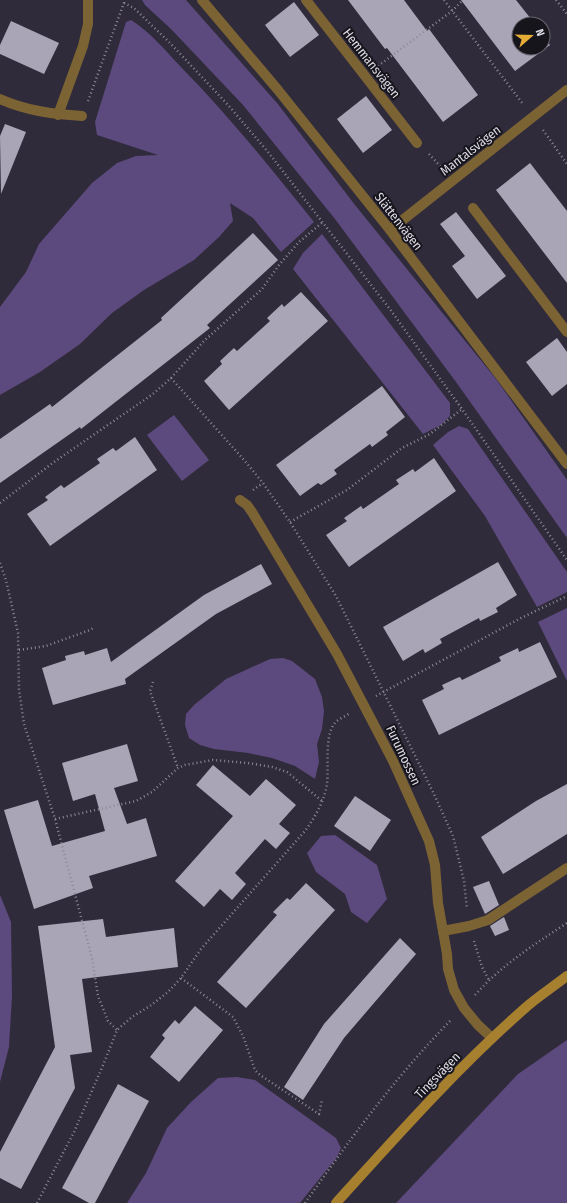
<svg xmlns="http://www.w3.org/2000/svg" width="567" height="1203" font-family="'Fira Sans Condensed',sans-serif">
	<rect width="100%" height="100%" fill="#302b3a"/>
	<!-- green -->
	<g fill="#5c497d">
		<path d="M142 0H186L277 103 355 205 496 379 563 474 567 480V538L456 382 335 219 243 105 171 29 145 5Z"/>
		<path d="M131 20C150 32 165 50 180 66 228 115 271 168 314 222L281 252 253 218 230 203 233 221 219 237 194 260 144 290 112 313 80 344 40 372 0 395V307L26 272 39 244 92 183 117 163 136 156 158 155 97 135 95 122 126 22Z"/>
		<path d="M322 234 450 403V416L441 425 423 434 293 269 303 253Z"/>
		<path d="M174 415 209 460 182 481 147 435Z"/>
		<path d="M459 426 468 429 567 572V592L537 607 485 516 433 445 448 432Z"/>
		<path d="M567 608V681L538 622Z"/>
		<path d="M283 658 292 661 315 679 322 697 324 711 322 729 317 744 319 762 315 779 295 766 272 758 248 753 214 749 200 745 189 738 185 725 186 714 194 705 226 679 270 659Z"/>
		<path d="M335 835 377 865 387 899 367 923 351 912 345 894 316 872 307 853 321 836Z"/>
		<path d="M0 895 11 922 12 996 9 1047 0 1082Z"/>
		<path d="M567 1040V1203H396L518 1074Z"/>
		<path d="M237 1077 255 1080 336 1138 341 1148 337 1157 300 1203H127L146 1173 167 1128 191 1102 218 1078Z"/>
	</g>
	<!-- building -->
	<g fill="#aaa4b7">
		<path d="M348 0H404L427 31 429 29 478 95 443 122 387 48 385 49Z"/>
		<path d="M461 0H516L535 24H519V48H543V35L550 45 515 71Z"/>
		<path d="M294 2 319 35 290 57 265 25Z"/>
		<path d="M11 21 59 43 44 74 0 54V45Z"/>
		<path d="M366 96 392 130 363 153 337 119Z"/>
		<path d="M5 124 26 132 1 194 0 136Z"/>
		<path d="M530 163 567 211V283L496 190Z"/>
		<path d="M456 212 506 276 477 299 452 266 465 256 440 224Z"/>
		<path d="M253 233 278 260 207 325 210 328 81 429 80 427 0 483V439L50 404 52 407 162 320 161 318Z"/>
		<path d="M301 292 328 321 229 410 204 381 222 364 220 361 234 348 237 351 270 321 267 318 282 304 284 307Z"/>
		<path d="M557 338 567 352V384L552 396 526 362Z"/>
		<path d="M382 386 405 417 386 432 388 435 372 447 370 444 334 470 337 474 321 485 318 483 300 496 276 465Z"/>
		<path d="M135 437 157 470 50 546 27 514 48 500 45 497 61 485 64 488 100 463 97 459 113 448 116 451Z"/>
		<path d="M434 458 456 491 349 567 326 535 347 521 344 518 361 506 363 509 399 484 396 480 413 469 415 472Z"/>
		<path d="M498 562 517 595 496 608 498 612 480 621 479 618 440 639 442 643 425 653 423 649 403 661 383 627Z"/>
		<path d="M261 564 272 584 216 614 125 679 126 684 53 705 42 668 66 660 65 656 84 651 85 655 107 648 111 662 204 595Z"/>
		<path d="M540 642 557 677 439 735 422 700 444 689 442 685 457 678 460 677 462 680 501 661 499 657 518 648 519 652Z"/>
		<path d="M127 744 138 781 114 788 127 824 146 818 157 856 89 876 93 888 34 909 4 810 38 800 52 846 105 831 95 794 73 801 62 763Z"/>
		<path d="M213 765 250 796 266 779 296 805 279 824 290 833 276 849 265 839 235 873 246 884 232 900 220 889 204 907 175 881 233 816 196 785Z"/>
		<path d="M567 784V834L503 874 481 837 536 801Z"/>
		<path d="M355 796 391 820 370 851 334 826Z"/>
		<path d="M489 881 499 905 485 914 473 887Z"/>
		<path d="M306 883 335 910 246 1008 217 982 277 915 273 912 287 898 290 900Z"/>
		<path d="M504 917 509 930 495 936 490 926Z"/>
		<path d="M103 919 106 937 174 928 178 967 82 979 92 1052 70 1055 75 1088 21 1189 0 1178V1152L55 1047 38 926Z"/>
		<path d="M400 938 416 954 344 1038 303 1100 284 1087 324 1024Z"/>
		<path d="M195 1006 223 1030 179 1082 150 1057 165 1038 162 1035 175 1020 179 1024Z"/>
		<path d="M118 1084 149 1101 95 1203H89L62 1188Z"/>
	</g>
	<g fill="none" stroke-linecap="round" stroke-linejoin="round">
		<!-- path -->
		<g stroke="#8d8996" stroke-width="2.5" stroke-dasharray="1 3" stroke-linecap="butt">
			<path d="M444 0 523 104"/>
			<path d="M556 0 567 14"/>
			<path d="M124 3 134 8 170 43 229 106 268 152 389 308 462 409 567 560"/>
			<path d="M378 66 452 11 463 0"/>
			<path d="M88 101 125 0"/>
			<path d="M543 130 567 164"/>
			<path d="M429 154 442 168"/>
			<path d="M171 378 244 460 263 483 290 522 336 596 433 792 453 836 464 881 467 909"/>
			<path d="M253 490 263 483"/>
			<path d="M0 503 54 462 153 394 171 378 204 341 262 289 279 265 299 242 323 222"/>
			<path d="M290 522 347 490 402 448 430 434 462 409"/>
			<path d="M0 563 6 580 18 633 19 690 24 724 55 819 92 958 98 996 108 1021 117 1030"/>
			<path d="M19 650 46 646 90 630 95 627"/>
			<path d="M153 682 150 691 178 768"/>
			<path d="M376 696 521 618 567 596"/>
			<path d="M55 819 136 801 152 792 178 768 185 765 213 760 248 763 272 767 287 772 322 801"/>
			<path d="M474 941 482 967 489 980"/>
			<path d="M181 978 233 1017 243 1036 255 1070 260 1075 319 1114 322 1100"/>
			<path d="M475 995C503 964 532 946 567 923"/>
			<path d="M37 1203 74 1132 104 1063 117 1030 132 1017 150 1006 168 992 181 978 201 949 305 831C315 817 324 802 327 784 329 768 324 735 335 723 338 719 346 716 350 713"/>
			<path d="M305 1203C350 1139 397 1075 452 1019"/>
		</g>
		<!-- lane -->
		<g stroke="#7c6334" stroke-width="10">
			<path d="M306 0 417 143"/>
			<path d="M58 115 83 46 88 24V0"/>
			<path d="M473 208 567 332"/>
			<path d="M443 931 469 926 488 920 567 868"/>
		</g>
		<!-- street -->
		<g stroke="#7c6334" stroke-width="10">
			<path d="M202 0 278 90 390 230 567 464"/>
			<path d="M0 99C27 111 53 114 82 116"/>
			<path d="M390 230 567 90"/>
			<path d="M240 500 247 505 252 512 337 654 393 761 429 841 435 865 438 903 447 954 448 969 454 990 464 1008 478 1025 492 1038"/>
		</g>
		<!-- secondary -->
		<path stroke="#a7802f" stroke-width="10" d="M336 1203C396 1137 456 1069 524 1009 537 997 553 987 567 976"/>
	</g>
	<g text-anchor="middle" stroke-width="4" stroke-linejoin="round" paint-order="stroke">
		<!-- street labels -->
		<g font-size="13" fill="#dedbe5" stroke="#17151c">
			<text transform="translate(372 63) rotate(52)" y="5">Hemmansvägen</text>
			<text transform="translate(470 150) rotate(-38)" y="5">Mantalsvägen</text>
			<text transform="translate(399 221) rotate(52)" y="5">Slättenvägen</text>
			<text transform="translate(404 755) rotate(65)" y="5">Furumossen</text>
			<text transform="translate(437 1075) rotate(-46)" y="5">Tingsvägen</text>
		</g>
	</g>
	<!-- north arrow -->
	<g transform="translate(531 36) rotate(70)"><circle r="19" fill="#17151c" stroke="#67646c"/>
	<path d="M0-3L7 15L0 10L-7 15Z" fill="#e5ad35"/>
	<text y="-6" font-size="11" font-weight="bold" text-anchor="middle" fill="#dedbe5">N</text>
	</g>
</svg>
